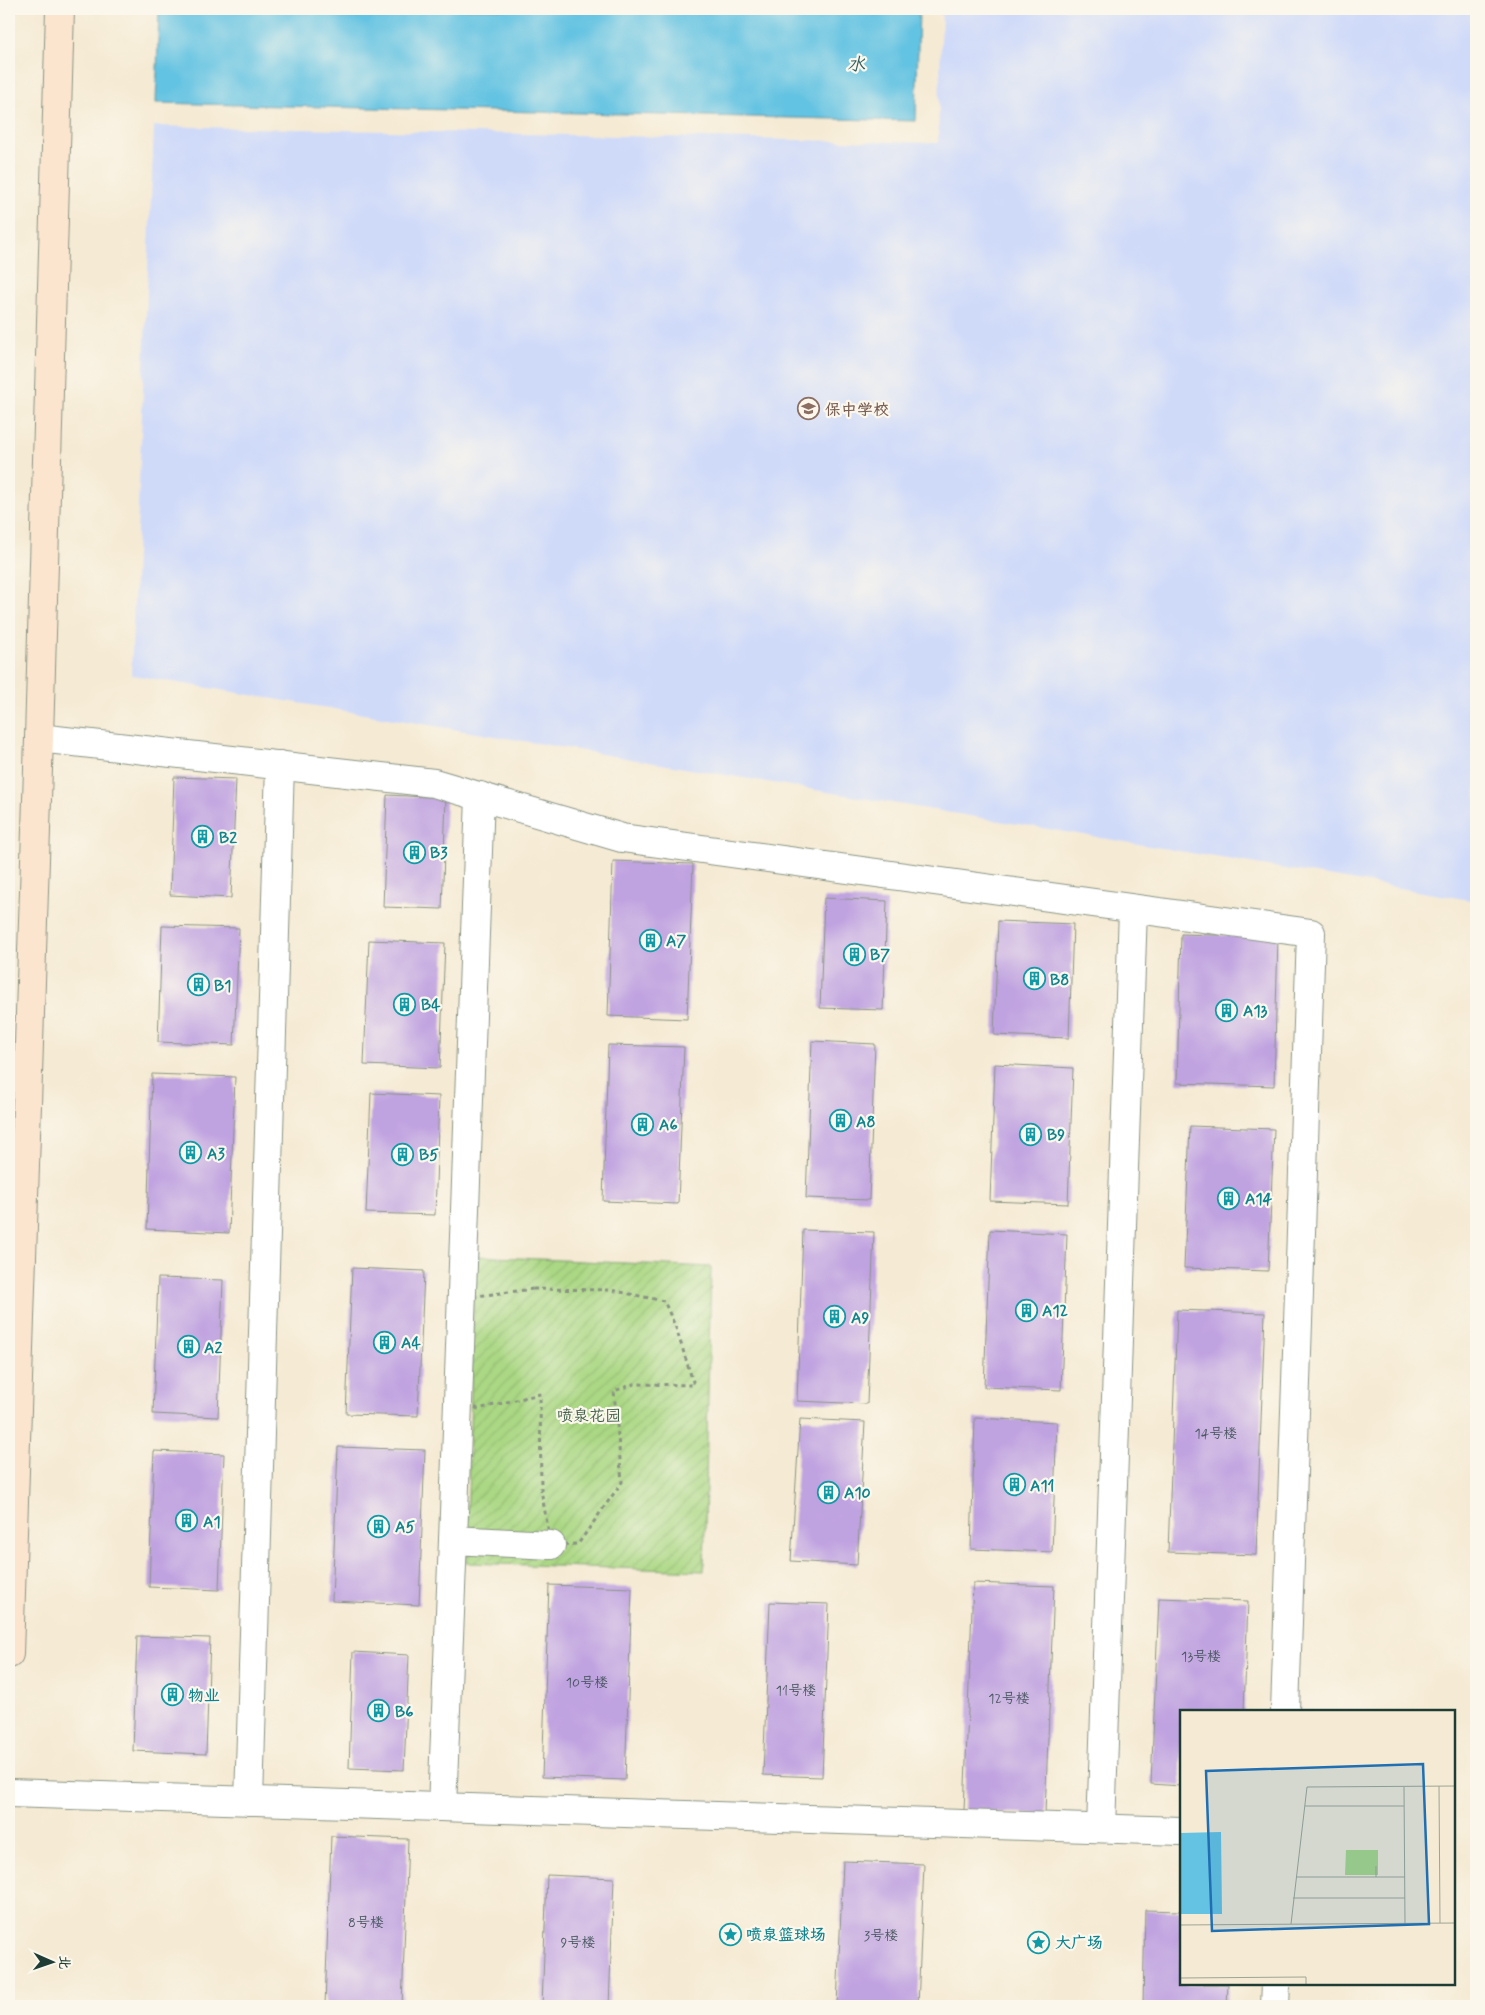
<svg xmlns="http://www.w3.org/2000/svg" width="1485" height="2015" font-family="Mynerve,'LXGW WenKai TC',sans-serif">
	<defs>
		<pattern id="garden-furrows" width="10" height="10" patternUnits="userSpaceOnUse" patternTransform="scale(1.25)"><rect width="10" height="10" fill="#abd884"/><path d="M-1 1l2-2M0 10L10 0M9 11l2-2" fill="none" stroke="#93ba73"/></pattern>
	</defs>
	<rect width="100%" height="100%" fill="#fbf7ec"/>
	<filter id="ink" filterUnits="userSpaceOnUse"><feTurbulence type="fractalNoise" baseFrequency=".02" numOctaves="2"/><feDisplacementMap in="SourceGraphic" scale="10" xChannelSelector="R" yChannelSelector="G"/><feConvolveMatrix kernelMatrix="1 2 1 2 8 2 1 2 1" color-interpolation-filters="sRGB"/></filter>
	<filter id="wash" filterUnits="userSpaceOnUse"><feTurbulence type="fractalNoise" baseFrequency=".0096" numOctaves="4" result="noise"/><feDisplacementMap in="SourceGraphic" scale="20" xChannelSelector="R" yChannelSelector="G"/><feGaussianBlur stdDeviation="1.12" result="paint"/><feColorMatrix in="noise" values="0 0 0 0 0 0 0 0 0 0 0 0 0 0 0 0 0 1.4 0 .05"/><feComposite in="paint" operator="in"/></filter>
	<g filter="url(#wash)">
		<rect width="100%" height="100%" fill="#f5ead3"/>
		<!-- built -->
		<path fill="#cfdaf9" d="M942 9H1476V901L131 675 154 126 938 143Z"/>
		<!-- garden -->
		<path fill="url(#garden-furrows)" stroke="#658a5c" d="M475 1256 711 1267 704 1571 466 1563Z"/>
		<!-- water -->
		<path fill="#64c3e2" stroke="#42808b" d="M159 9H919L916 121 156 103Z"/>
		<g id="blocks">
			<!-- building -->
			<g fill="#bfa2e0">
				<path d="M174 777 236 779 231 898 170 895Z"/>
				<path d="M387 795 446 798 442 909 383 907Z"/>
				<path d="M613 861 693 864 687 1019 608 1016Z"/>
				<path d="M824 898 887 901 883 1010 820 1008Z"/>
				<path d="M998 921 1073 924 1069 1038 994 1035Z"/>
				<path d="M162 926 239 928 234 1045 158 1042Z"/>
				<path d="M1181 934 1278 937 1274 1086 1177 1083Z"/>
				<path d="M369 940 445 943 440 1068 364 1065Z"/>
				<path d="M812 1041 875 1044 869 1200 806 1198Z"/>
				<path d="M608 1045 684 1047 678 1204 603 1201Z"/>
				<path d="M995 1064 1073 1068 1068 1204 990 1201Z"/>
				<path d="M152 1074 235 1077 229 1233 147 1229Z"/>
				<path d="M371 1093 439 1096 435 1215 366 1213Z"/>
				<path d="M1190 1126 1274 1129 1268 1271 1184 1268Z"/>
				<path d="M803 1230 874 1232 867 1404 797 1401Z"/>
				<path d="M990 1230 1067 1234 1061 1390 984 1387Z"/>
				<path d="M352 1268 424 1271 418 1416 346 1414Z"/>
				<path d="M158 1278 223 1280 218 1417 153 1414Z"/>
				<path d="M1177 1310 1265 1313 1256 1555 1168 1552Z"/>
				<path d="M975 1418 1057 1422 1052 1552 971 1549Z"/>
				<path d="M800 1419 865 1422 857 1565 791 1561Z"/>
				<path d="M338 1447 425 1450 419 1605 332 1601Z"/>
				<path d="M154 1451 224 1454 219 1590 149 1587Z"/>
				<path d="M973 1583 1054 1586 1045 1814 964 1811Z"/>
				<path d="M549 1585 632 1588 625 1780 542 1777Z"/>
				<path d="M1159 1598 1248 1601 1244 1711H1181V1786L1151 1784Z"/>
				<path d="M770 1602 829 1604 822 1777 763 1775Z"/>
				<path d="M137 1636 210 1638 206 1754 133 1751Z"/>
				<path d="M353 1652 409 1655 404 1770 349 1768Z"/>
				<path d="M331 1836 408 1839 402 2006H325Z"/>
				<path d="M843 1861 924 1864 918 2006H837Z"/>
				<path d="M547 1875 614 1878 609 2006H542Z"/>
				<path d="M1145 1910 1181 1911V1984H1228L1227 2006H1143Z"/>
			</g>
		</g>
	</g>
	<g filter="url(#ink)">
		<use href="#blocks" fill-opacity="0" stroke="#8a9484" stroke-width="1"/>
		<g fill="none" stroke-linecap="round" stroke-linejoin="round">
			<defs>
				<g id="street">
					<path d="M39 738 434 783 622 838 1311 933 1285 1711"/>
					<path d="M453 1540 480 796"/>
					<path d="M9 1793 1181 1831"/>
					<path d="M249 1801 280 765"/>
					<path d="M442 1807 453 1540 551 1545"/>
					<path d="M1101 1828 1133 910"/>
					<path d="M1275 2006 1276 1984"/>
				</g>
				<path id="secondary" d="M9 1654 39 738 60 9"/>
			</defs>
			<!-- street casing -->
			<use href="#street" stroke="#8a9484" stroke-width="30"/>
			<!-- secondary casing -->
			<use href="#secondary" stroke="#8a9484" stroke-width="30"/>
			<!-- path -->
			<path stroke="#8a9484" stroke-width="3" stroke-dasharray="4 4" stroke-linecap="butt" d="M533 1289 611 1290 664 1301 676 1328 694 1385 634 1384 614 1391 622 1482 578 1544 551 1545 541 1490 540 1394 478 1409 461 1399 468 1297Z"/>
			<!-- street -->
			<use href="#street" stroke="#fff" stroke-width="28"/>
			<!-- secondary -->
			<use href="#secondary" stroke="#fbe5cf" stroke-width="28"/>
		</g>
	</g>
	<!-- icons -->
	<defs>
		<symbol id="school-ring" viewBox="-11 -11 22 22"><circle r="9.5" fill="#fbf7ec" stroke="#8d6e63" stroke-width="1.5"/><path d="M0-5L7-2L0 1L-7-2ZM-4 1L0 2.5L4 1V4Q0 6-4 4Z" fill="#8d6e63"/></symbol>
		<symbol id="building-ring" viewBox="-11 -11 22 22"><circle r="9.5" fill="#fbf7ec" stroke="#0f9aa8" stroke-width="1.5"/><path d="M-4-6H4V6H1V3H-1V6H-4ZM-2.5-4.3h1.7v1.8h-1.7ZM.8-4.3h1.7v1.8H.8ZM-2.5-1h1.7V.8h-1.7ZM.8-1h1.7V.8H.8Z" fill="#0f9aa8"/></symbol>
		<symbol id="sight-ring" viewBox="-11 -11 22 22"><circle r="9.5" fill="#fbf7ec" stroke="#0f9aa8" stroke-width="1.5"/><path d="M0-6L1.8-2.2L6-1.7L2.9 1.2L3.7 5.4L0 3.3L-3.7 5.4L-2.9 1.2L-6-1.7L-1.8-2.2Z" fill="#0f9aa8"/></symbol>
	</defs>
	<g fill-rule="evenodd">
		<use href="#school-ring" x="796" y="396" width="25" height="25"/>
		<use href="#building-ring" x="190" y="824" width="25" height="25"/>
		<use href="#building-ring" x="402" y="840" width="25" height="25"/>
		<use href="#building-ring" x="638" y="928" width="25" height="25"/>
		<use href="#building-ring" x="842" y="942" width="25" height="25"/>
		<use href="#building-ring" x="1022" y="966" width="25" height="25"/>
		<use href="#building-ring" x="186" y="972" width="25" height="25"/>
		<use href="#building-ring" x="392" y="992" width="25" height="25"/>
		<use href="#building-ring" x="1214" y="998" width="25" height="25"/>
		<use href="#building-ring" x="828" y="1108" width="25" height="25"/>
		<use href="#building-ring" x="630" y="1112" width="25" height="25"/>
		<use href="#building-ring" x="1018" y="1122" width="25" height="25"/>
		<use href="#building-ring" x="178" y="1140" width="25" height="25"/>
		<use href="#building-ring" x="390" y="1142" width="25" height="25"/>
		<use href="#building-ring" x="1216" y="1186" width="25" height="25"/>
		<use href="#building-ring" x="1014" y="1298" width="25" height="25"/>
		<use href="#building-ring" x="822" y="1304" width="25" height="25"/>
		<use href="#building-ring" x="372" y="1330" width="25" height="25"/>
		<use href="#building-ring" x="176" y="1334" width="25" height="25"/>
		<use href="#building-ring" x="1002" y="1472" width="25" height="25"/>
		<use href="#building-ring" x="816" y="1480" width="25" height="25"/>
		<use href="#building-ring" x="174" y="1508" width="25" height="25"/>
		<use href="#building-ring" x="366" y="1514" width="25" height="25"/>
		<use href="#building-ring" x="160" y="1682" width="25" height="25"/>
		<use href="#building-ring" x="366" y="1698" width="25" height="25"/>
		<use href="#sight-ring" x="718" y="1922" width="25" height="25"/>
		<use href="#sight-ring" x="1026" y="1930" width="25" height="25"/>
	</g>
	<g text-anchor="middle" stroke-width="4.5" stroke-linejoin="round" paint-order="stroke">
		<!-- number labels -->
		<g font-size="14" fill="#47565f">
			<text x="1216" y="1438">14号楼</text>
			<text x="1201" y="1661">13号楼</text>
			<text x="587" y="1687">10号楼</text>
			<text x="796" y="1695">11号楼</text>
			<text x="1009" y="1703">12号楼</text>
			<text x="366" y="1927">8号楼</text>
			<text x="881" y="1940">3号楼</text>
			<text x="578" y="1947">9号楼</text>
		</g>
		<!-- education labels -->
		<g font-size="16" font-weight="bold" fill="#785e54" stroke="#fbf7ec" text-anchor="start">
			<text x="825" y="415">保中学校</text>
		</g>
		<!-- culture labels -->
		<g font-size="16" font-weight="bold" fill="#0d838f" stroke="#fbf7ec" text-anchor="start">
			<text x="219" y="843">B2</text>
			<text x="430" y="858">B3</text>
			<text x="666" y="946">A7</text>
			<text x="870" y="960">B7</text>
			<text x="1050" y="985">B8</text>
			<text x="214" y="991">B1</text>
			<text x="421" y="1010">B4</text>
			<text x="1243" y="1016">A13</text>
			<text x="856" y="1127">A8</text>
			<text x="659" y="1130">A6</text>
			<text x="1047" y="1140">B9</text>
			<text x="207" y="1159">A3</text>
			<text x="419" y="1160">B5</text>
			<text x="1245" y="1204">A14</text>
			<text x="1042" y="1316">A12</text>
			<text x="851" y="1323">A9</text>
			<text x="401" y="1348">A4</text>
			<text x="204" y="1353">A2</text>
			<text x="1030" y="1491">A11</text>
			<text x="844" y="1498">A10</text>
			<text x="203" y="1527">A1</text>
			<text x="395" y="1532">A5</text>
			<text x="188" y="1701">物业</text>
			<text x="395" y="1717">B6</text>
			<text x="746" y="1940">喷泉篮球场</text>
			<text x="1055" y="1948">大广场</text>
		</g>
		<!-- park labels -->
		<g font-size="16" fill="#3b5c44" stroke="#fbf7ec">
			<text x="589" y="1421">喷泉花园</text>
		</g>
		<!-- water labels -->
		<g font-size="18" font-style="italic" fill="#305e60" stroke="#fbf7ec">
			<text x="856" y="70">水</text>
		</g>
	</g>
	<!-- overview -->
	<g transform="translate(1180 1710)">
		<rect width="275" height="275" fill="#f5ead3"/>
		<path d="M166 140H198V165H165Z" fill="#abd884"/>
		<path d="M41 122 42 204H0V123Z" fill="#64c3e2"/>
		<path fill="none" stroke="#9fa593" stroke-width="1" d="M259 76 260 213M224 77 225 214M125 96H224M196 156V167H225M116 167H196M113 188H225M111 214 127 77 275 76M0 215 275 213M0 268 126 267V275"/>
		<path fill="#1f6fb2" fill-opacity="0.15" stroke="#1f6fb2" stroke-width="2.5" d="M243 54 249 214 32 221 26 61Z"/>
		<rect width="275" height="275" fill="none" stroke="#1f3d34" stroke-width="2.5"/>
	</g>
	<!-- margin -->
	<rect width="1485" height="2015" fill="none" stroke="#fbf7ec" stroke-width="30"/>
	<!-- north arrow -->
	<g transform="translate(52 1962) rotate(92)" stroke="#fbf7ec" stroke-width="4" paint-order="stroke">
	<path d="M0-4L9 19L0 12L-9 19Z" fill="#1f3d34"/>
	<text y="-8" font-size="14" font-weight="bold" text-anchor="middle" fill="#1f3d34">北</text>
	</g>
</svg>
